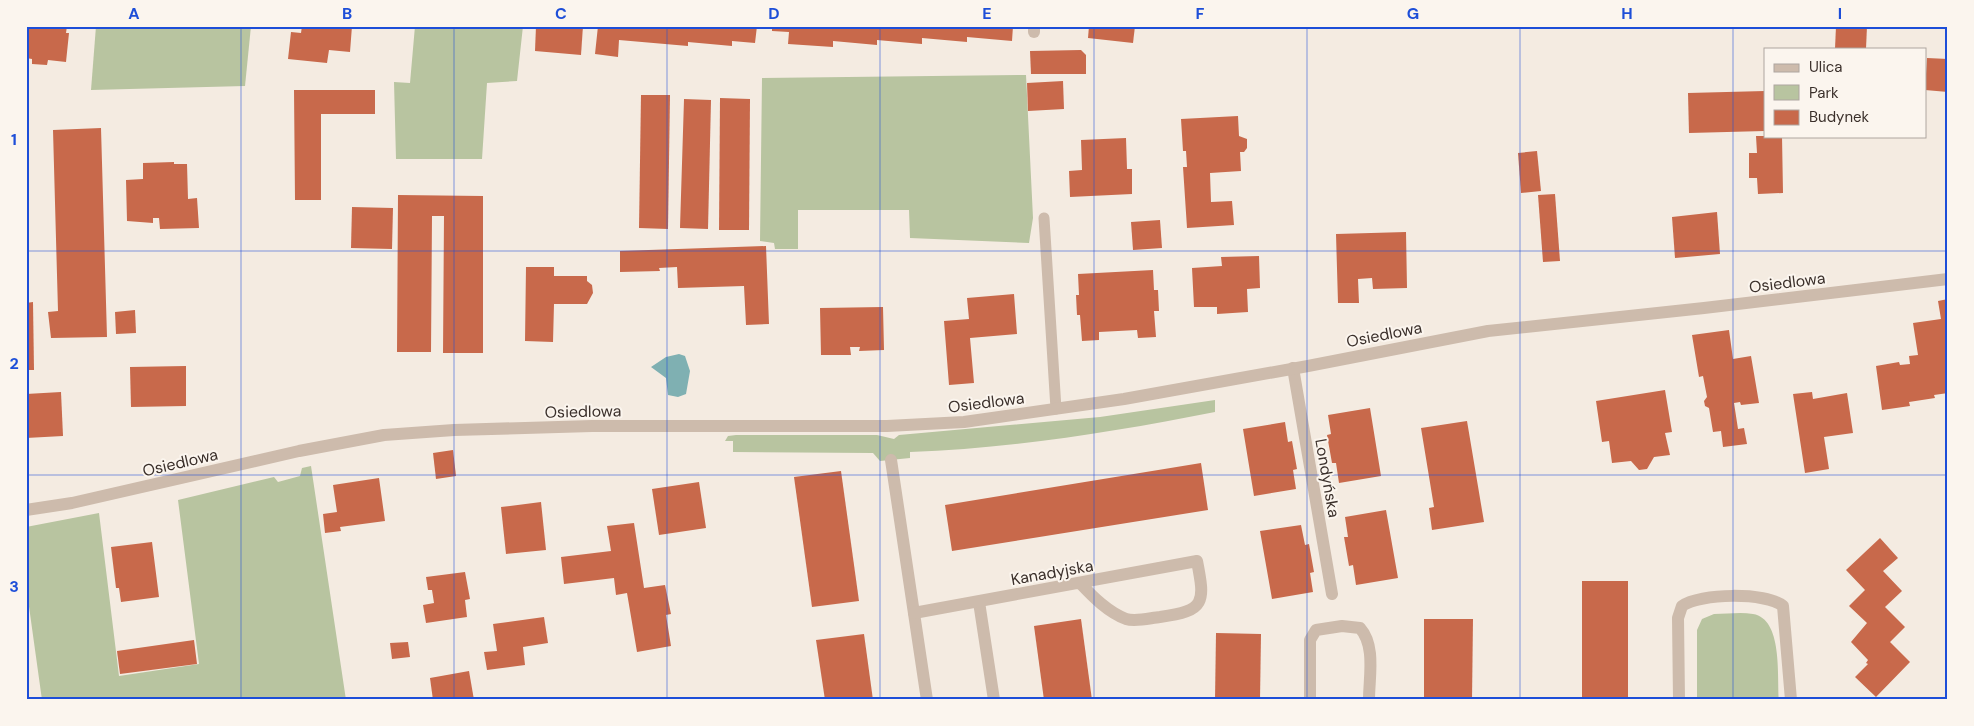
<svg xmlns="http://www.w3.org/2000/svg" width="1974" height="726" font-family="'DM Sans',sans-serif">
	<rect width="100%" height="100%" fill="#f4ebe1"/>
	<!-- green -->
	<g fill="#b8c4a0">
		<path d="M96 26H251L245 86 91 90Z"/>
		<path d="M415 26H523L517 81 487 83 482 159H396L394 82 410 83Z"/>
		<path d="M1026 75 1033 218 1029 243 910 238 909 210H798V249H775L774 243 760 241 762 78Z"/>
		<path d="M1215 400V412C1114 432 1013 448 910 452V458L880 461 873 453 733 452V441H725L728 436 736 435H877L894 439 899 435 1100 417Z"/>
		<path d="M311 466 346 700H42L26 585V527L99 513 119 676 199 664 178 500 274 477 278 482 300 476 302 468Z"/>
		<path d="M1714 614C1727 614 1741 612 1753 614 1783 619 1777 676 1779 700H1697V630L1702 619Z"/>
	</g>
	<!-- water -->
	<path fill="#7fb0b2" d="M679 354 685 356 690 371 686 394 678 397 668 395 666 378 651 367 666 357Z"/>
	<!-- building -->
	<g fill="#c8694b">
		<path d="M26 26H67L66 33H69L66 62 48 60 47 65 32 64V59L26 58Z"/>
		<path d="M302 26H352L350 52 329 50 327 63 288 59 291 32 301 33Z"/>
		<path d="M536 26H583L581 55 535 51Z"/>
		<path d="M598 26H757L755 43 732 41V46L688 42V46L619 40 618 57 595 54Z"/>
		<path d="M772 26H1013L1012 41 967 37V42L922 38V44L877 40V45L833 41V47L788 44 789 32 772 31Z"/>
		<path d="M1089 26H1135L1133 43 1088 38Z"/>
		<path d="M1836 26H1867L1866 49H1835Z"/>
		<path d="M1081 50 1086 55V74H1031L1030 51Z"/>
		<path d="M1927 58 1948 59V92L1925 90Z"/>
		<path d="M1063 81 1064 109 1028 111 1027 83Z"/>
		<path d="M294 90H375V114H321V200H295Z"/>
		<path d="M1765 91V131L1689 133 1688 93Z"/>
		<path d="M641 95H670L668 229 639 228Z"/>
		<path d="M720 98 750 99 749 230H719Z"/>
		<path d="M684 99 711 100 708 229 680 228Z"/>
		<path d="M1238 116 1239 136 1247 139V148L1244 152H1240L1241 171 1210 173 1211 202 1232 201 1234 225 1187 228 1183 167H1187L1186 151H1183L1181 119Z"/>
		<path d="M101 128 107 337 51 338 48 312 58 311 53 130Z"/>
		<path d="M1756 136H1782L1783 193 1758 194 1757 178H1749V153H1757Z"/>
		<path d="M1126 138 1127 169H1132V194L1070 197 1069 171 1082 170 1081 140Z"/>
		<path d="M1537 151 1541 191 1521 193 1518 153Z"/>
		<path d="M174 162V164H187L188 199 197 198 199 228 160 229 159 218H153V223L127 221 126 180 143 179V163Z"/>
		<path d="M1555 194 1560 261 1543 262 1538 195Z"/>
		<path d="M398 195 483 196V353H443L444 216H432L431 352H397Z"/>
		<path d="M352 207 393 208 392 249 351 248Z"/>
		<path d="M1717 212 1720 254 1675 258 1672 217Z"/>
		<path d="M1160 220 1162 248 1133 250 1131 222Z"/>
		<path d="M1406 232 1407 288 1373 289 1372 278 1358 279 1359 303H1338L1336 234Z"/>
		<path d="M766 246 769 324 746 325 744 286 678 288 677 267 659 268 660 271 620 272V251Z"/>
		<path d="M1259 256 1260 288 1247 289 1248 312 1217 314V307H1194L1192 268 1222 266 1221 257Z"/>
		<path d="M526 267H554V276H587V281L592 285 593 293 587 304H554L553 342 525 341Z"/>
		<path d="M1153 270 1154 290H1158L1159 311H1154L1156 337 1138 338 1137 330 1099 332V340L1082 341 1080 315H1077L1076 295H1079L1078 274Z"/>
		<path d="M1014 294 1017 334 970 338 974 383 949 385 944 321 969 319 967 298Z"/>
		<path d="M1948 299V393L1934 395 1935 398 1909 402 1910 406 1882 410 1876 366 1899 362 1900 365 1910 364 1909 356 1918 355 1913 323 1941 319 1938 301Z"/>
		<path d="M33 302 34 370H26V303Z"/>
		<path d="M883 307 884 350 859 351 860 347H850L851 355H821L820 308Z"/>
		<path d="M135 310 136 333 116 334 115 312Z"/>
		<path d="M1729 330 1733 359 1751 356 1759 403 1741 405 1740 402 1734 403 1738 429 1744 428 1747 444 1723 447 1721 431 1713 432 1709 408 1705 406 1704 401 1707 397 1703 376 1699 377 1692 335Z"/>
		<path d="M186 366V406L131 407 130 367Z"/>
		<path d="M1665 390 1672 432 1665 433 1670 455 1654 457 1647 469 1639 470 1631 461 1612 463 1609 441 1602 442 1596 401Z"/>
		<path d="M61 392 63 436 26 438V394Z"/>
		<path d="M1812 392 1813 399 1847 393 1853 433 1824 437 1829 469 1805 473 1793 394Z"/>
		<path d="M1370 408 1381 476 1339 483 1336 463H1332L1327 435 1331 434 1328 415Z"/>
		<path d="M1467 421 1484 522 1432 530 1429 508 1434 507 1421 428Z"/>
		<path d="M1285 422 1288 442 1292 441 1297 469 1293 470 1296 489 1254 496 1243 429Z"/>
		<path d="M453 450 456 476 436 479 433 453Z"/>
		<path d="M1201 463 1208 510 952 551 945 505Z"/>
		<path d="M841 471 859 601 812 607 794 477Z"/>
		<path d="M379 478 385 521 340 527 341 531 325 533 323 514 337 512 333 485Z"/>
		<path d="M699 482 706 528 659 535 652 489Z"/>
		<path d="M541 502 546 550 506 554 501 507Z"/>
		<path d="M1386 510 1398 578 1356 585 1353 565 1349 566 1344 537H1348L1345 517Z"/>
		<path d="M634 523 644 588 665 585 671 614 666 615 671 646 637 652 627 593 616 595 614 578 564 584 561 557 611 551 607 526Z"/>
		<path d="M1301 525 1305 545 1309 544 1314 572 1310 573 1313 592 1272 599 1260 531Z"/>
		<path d="M1880 538 1898 558 1883 571 1902 591 1885 607 1905 627 1890 642 1910 662 1876 697 1855 677 1868 664 1866 663 1868 660 1851 642 1867 623 1849 606 1865 590 1846 570Z"/>
		<path d="M152 542 159 597 121 602 119 588H116L111 547Z"/>
		<path d="M465 572 470 599 465 600 467 617 426 623 423 605 434 603 432 590H428L426 577Z"/>
		<rect x="1582" y="581" width="46" height="119"/>
		<path d="M544 617 548 643 523 647 525 665 487 670 484 652 497 651 493 624Z"/>
		<path d="M1081 619 1092 700H1044L1034 626Z"/>
		<path d="M1424 619H1473L1472 700H1424Z"/>
		<path d="M1216 633 1261 634 1260 700H1215Z"/>
		<path d="M864 634 873 700H825L816 640Z"/>
		<path d="M194 640 197 664 120 674 117 651Z"/>
		<path d="M408 642 410 657 392 659 390 643Z"/>
		<path d="M469 671 474 700H433L430 678Z"/>
	</g>
	<g fill="none" stroke-linecap="round" stroke-linejoin="round">
		<!-- lane -->
		<path stroke="#cdbbac" stroke-width="11" d="M1044 218 1056 409"/>
		<!-- street -->
		<g stroke="#cdbbac" stroke-width="12">
			<path d="M1034 32V26"/>
			<path d="M1293 368 1332 594"/>
			<path d="M891 460 927 700"/>
			<path d="M26 510 72 503 299 451 384 435 454 430 592 426H887L964 422 1124 399 1308 366 1488 331 1704 308 1948 279"/>
			<path d="M979 602 994 700"/>
			<path d="M914 613 1197 561C1205 602 1206 611 1160 617 1150 618 1136 622 1126 619 1108 612 1093 597 1080 583"/>
			<path d="M1310 700V640L1316 630 1342 626 1360 628C1376 646 1369 677 1369 700"/>
			<path d="M1679 700 1678 618 1682 606C1700 593 1766 592 1783 606L1791 700"/>
		</g>
	</g>
	<!-- grid -->
	<path fill="none" stroke="#1d4ed8" stroke-width="1" stroke-opacity="0.55" d="M241 26V700M454 26V700M667 26V700M880 26V700M1094 26V700M1307 26V700M1520 26V700M1733 26V700M26 251H1948M26 475H1948"/>
	<g text-anchor="middle" stroke-width="4" stroke-linejoin="round" paint-order="stroke">
		<!-- street labels -->
		<g font-size="16" fill="#3b302b" stroke="#fbf5ee">
			<text transform="translate(1787 282) rotate(-7)" y="6">Osiedlowa</text>
			<text transform="translate(1384 334) rotate(-11)" y="6">Osiedlowa</text>
			<text transform="translate(986 402) rotate(-7)" y="6">Osiedlowa</text>
			<text transform="translate(583 411) rotate(-1)" y="6">Osiedlowa</text>
			<text transform="translate(180 462) rotate(-13)" y="6">Osiedlowa</text>
			<text transform="translate(1328 478) rotate(80)" y="6">Londyńska</text>
			<text transform="translate(1052 572) rotate(-10)" y="6">Kanadyjska</text>
		</g>
	</g>
	<!-- border -->
	<rect width="1974" height="726" fill="none" stroke="#fbf5ee" stroke-width="55"/>
	<!-- legend -->
	<rect x="1764" y="48" width="162" height="90" fill="#fbf5ee" stroke="#aea6a0"/>
	<rect x="1774" y="64" width="25" height="8" fill="#cdbbac" stroke="#aea6a0"/>
	<text x="1809" y="72" font-size="15" fill="#3b302b">Ulica</text>
	<rect x="1774" y="85" width="25" height="15" fill="#b8c4a0" stroke="#aea6a0"/>
	<text x="1809" y="98" font-size="15" fill="#3b302b">Park</text>
	<rect x="1774" y="110" width="25" height="15" fill="#c8694b" stroke="#aea6a0"/>
	<text x="1809" y="122" font-size="15" fill="#3b302b">Budynek</text>
	<rect x="28" y="28" width="1918" height="670" fill="none" stroke="#1d4ed8" stroke-width="2"/>
	<g font-size="16" text-anchor="middle" font-weight="bold" fill="#1d4ed8">
		<text x="134" y="19">A</text>
		<text x="347" y="19">B</text>
		<text x="561" y="19">C</text>
		<text x="774" y="19">D</text>
		<text x="987" y="19">E</text>
		<text x="1200" y="19">F</text>
		<text x="1413" y="19">G</text>
		<text x="1627" y="19">H</text>
		<text x="1840" y="19">I</text>
		<text x="14" y="145">1</text>
		<text x="14" y="369">2</text>
		<text x="14" y="592">3</text>
	</g>
</svg>
